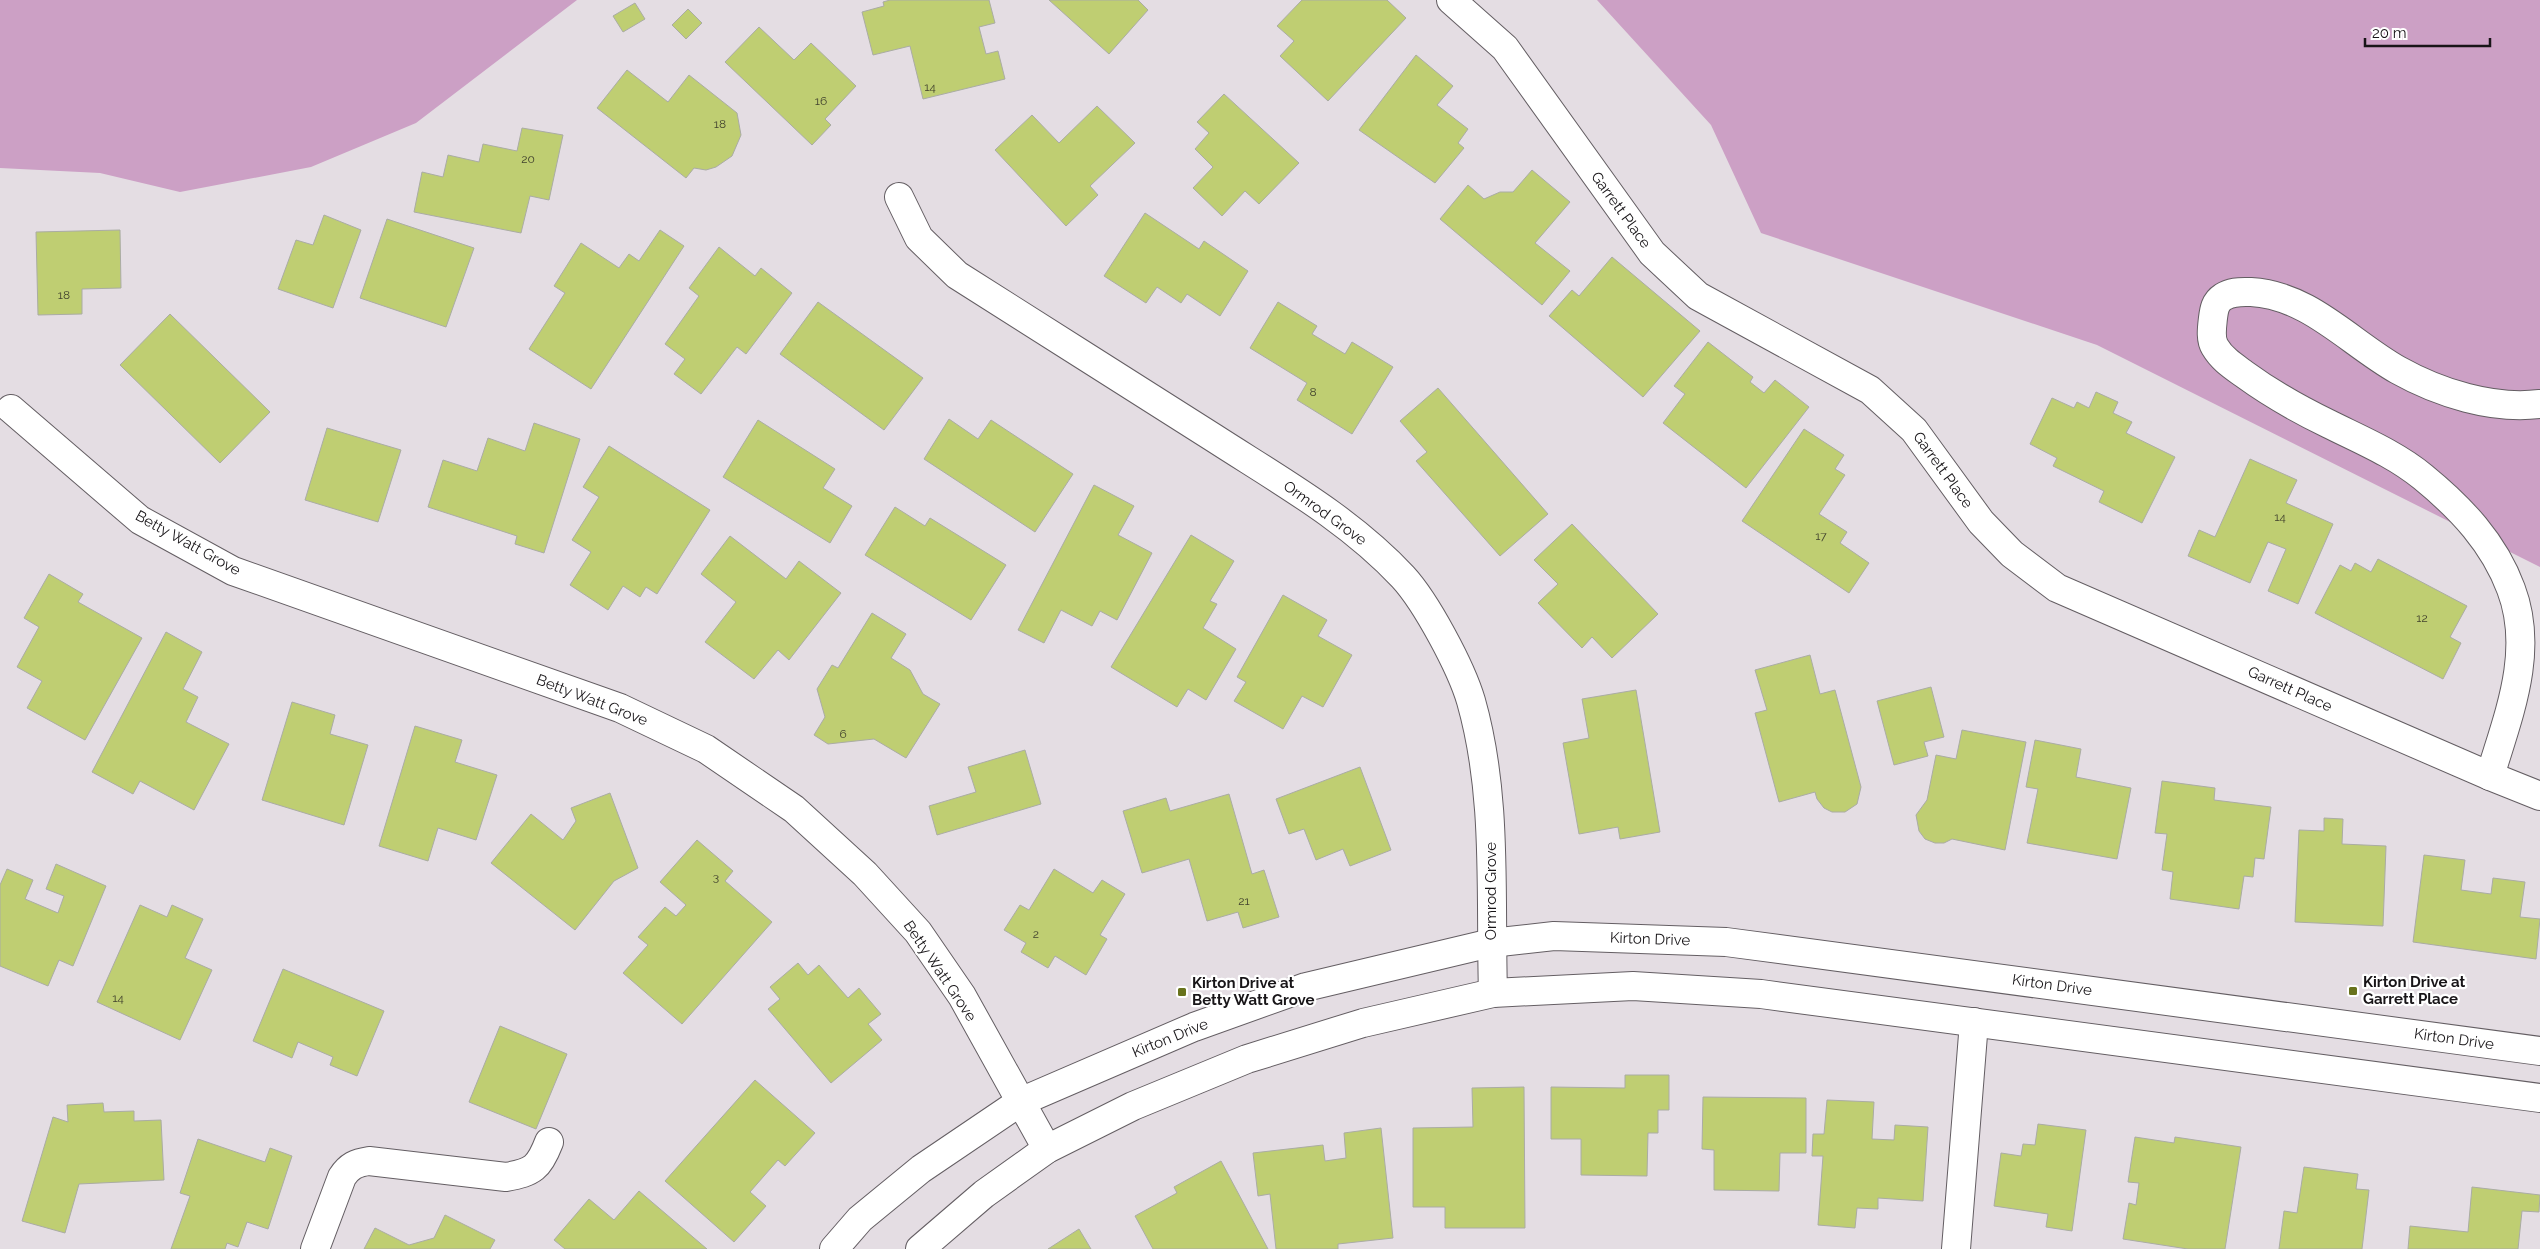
<svg xmlns="http://www.w3.org/2000/svg" width="2540" height="1249" font-family="Raleway,sans-serif">
	<rect width="100%" height="100%" fill="#e4dde3"/>
	<!-- green -->
	<g fill="#cca0c5">
		<path d="M0 0H577L416 123 311 167 180 192 100 173 0 168Z"/>
		<path d="M1597 0H2540V567L2097 345 1761 233 1711 125Z"/>
	</g>
	<!-- building -->
	<g fill="#bfce72" stroke="#aaaca4">
		<path d="M890 0H989L995 23 979 27 986 54 998 51 1005 79 923 99 910 46 873 55 862 12 884 6 883 2Z"/>
		<path d="M1049 0H1138L1148 10 1109 54Z"/>
		<path d="M1302 0H1387L1406 18 1328 101 1280 56 1294 41 1277 26Z"/>
		<path d="M635 3 645 19 623 32 613 16Z"/>
		<path d="M688 9 702 23 686 39 672 25Z"/>
		<path d="M759 27 794 60 811 43 856 86 825 119 831 125 812 145 725 62Z"/>
		<path d="M1416 55 1453 86 1437 105 1468 129 1458 143 1464 148 1435 183 1359 130Z"/>
		<path d="M627 70 668 102 689 75 737 113 741 135 732 156 716 167 706 170 694 168 686 178 597 108Z"/>
		<path d="M1224 94 1299 163 1259 204 1245 191 1222 216 1193 188 1213 167 1195 149 1209 133 1197 122Z"/>
		<path d="M1097 106 1135 143 1090 186 1098 195 1066 226 995 150 1032 115 1059 143Z"/>
		<path d="M522 128 563 135 549 200 530 196 521 233 414 212 422 172 443 177 448 155 479 162 483 144 517 151Z"/>
		<path d="M1532 170 1570 202 1535 243 1570 271 1542 305 1440 219 1468 185 1484 199 1500 192H1513Z"/>
		<path d="M1145 213 1199 249 1204 241 1248 271 1220 316 1187 294 1181 303 1157 287 1146 303 1104 276Z"/>
		<path d="M324 215 361 230 333 308 278 289 296 240 313 245Z"/>
		<path d="M387 219 474 248 446 327 360 298Z"/>
		<path d="M120 230 121 288 82 289V314L38 315 36 232Z"/>
		<path d="M660 230 684 246 591 389 529 349 565 293 554 286 581 243 619 268 629 254 639 261Z"/>
		<path d="M719 247 755 276 761 268 792 293 746 354 737 347 701 394 674 374 685 359 665 344 699 296 689 288Z"/>
		<path d="M1612 257 1700 331 1643 397 1549 316 1572 290 1579 296Z"/>
		<path d="M818 302 923 378 884 430 780 354Z"/>
		<path d="M1278 302 1317 326 1312 334 1345 354 1352 342 1393 367 1352 434 1297 400 1307 383 1250 348Z"/>
		<path d="M170 314 270 412 220 463 120 365Z"/>
		<path d="M1708 342 1753 377 1750 382 1764 393 1775 380 1809 407 1746 488 1663 423 1685 394 1674 386Z"/>
		<path d="M1438 388 1548 514 1500 556 1416 461 1427 452 1400 421Z"/>
		<path d="M2096 392 2118 402 2113 413 2132 422 2126 433 2175 457 2142 523 2099 502 2104 491 2053 466 2057 458 2030 444 2052 398 2074 408 2077 402 2089 408Z"/>
		<path d="M949 419 978 439 991 420 1073 474 1035 532 924 459Z"/>
		<path d="M758 420 835 469 823 488 852 506 830 543 723 477Z"/>
		<path d="M534 423 580 439 544 553 515 544 517 536 428 507 443 460 477 471 488 438 525 451Z"/>
		<path d="M327 428 401 450 378 522 305 500Z"/>
		<path d="M1804 429 1844 455 1835 469 1845 475 1819 514 1847 532 1840 543 1869 563 1849 593 1742 521Z"/>
		<path d="M609 446 710 510 657 594 646 587 640 597 623 586 608 610 570 585 591 552 572 540 599 497 583 487Z"/>
		<path d="M2250 459 2297 480 2286 503 2333 524 2298 604 2268 591 2286 549 2268 542 2250 583 2188 556 2199 530 2215 537Z"/>
		<path d="M1094 485 1134 506 1118 535 1152 553 1117 620 1100 611 1092 626 1061 610 1044 643 1018 630Z"/>
		<path d="M895 507 925 526 930 518 1006 565 971 620 865 555Z"/>
		<path d="M1572 524 1658 614 1612 658 1592 637 1582 648 1538 603 1558 584 1534 560Z"/>
		<path d="M1191 535 1234 561 1210 601 1217 604 1203 628 1236 649 1206 700 1188 689 1177 707 1111 667Z"/>
		<path d="M730 536 786 579 799 561 841 593 789 660 778 650 754 679 705 642 736 602 701 574Z"/>
		<path d="M2378 559 2467 606 2450 637 2461 643 2443 679 2315 613 2340 565 2351 571 2355 563 2371 572Z"/>
		<path d="M49 574 83 594 78 602 142 638 85 740 27 708 42 681 17 667 39 627 24 618Z"/>
		<path d="M1283 595 1327 620 1318 636 1352 655 1323 707 1302 696 1283 729 1234 701 1246 682 1237 677Z"/>
		<path d="M872 613 906 634 891 658 910 670 923 694 940 704 906 758 874 739 828 744 814 735 825 717 817 689 832 665 838 668Z"/>
		<path d="M166 632 202 652 183 689 198 697 186 722 229 744 194 810 140 781 133 794 92 772Z"/>
		<path d="M1810 655 1820 694 1835 690 1861 787 1857 804 1845 812H1832L1824 808 1817 799 1815 792 1779 802 1755 713 1767 710 1755 670Z"/>
		<path d="M1931 687 1944 737 1924 742 1928 756 1894 765 1877 701Z"/>
		<path d="M1636 690 1660 832 1620 839 1618 827 1579 834 1563 743 1589 738 1582 699Z"/>
		<path d="M292 702 335 715 330 734 368 745 344 825 262 800Z"/>
		<path d="M415 726 462 740 455 762 497 775 476 840 438 828 428 861 379 846Z"/>
		<path d="M1962 730 2026 742 2005 850 1952 839 1944 843H1935L1925 839 1919 831 1916 815 1927 800 1936 755 1956 759Z"/>
		<path d="M2035 740 2081 749 2076 777 2131 788 2117 859 2027 843 2038 789 2026 787Z"/>
		<path d="M1025 750 1041 804 937 835 929 806 976 792 968 767Z"/>
		<path d="M1360 767 1391 850 1350 866 1343 849 1316 860 1304 829 1289 834 1276 799Z"/>
		<path d="M2162 781 2215 788 2214 800 2271 807 2264 859 2255 858 2253 877 2244 876 2239 909 2170 899 2173 872 2162 870 2167 834 2155 833Z"/>
		<path d="M610 793 638 868 614 881 575 930 491 863 531 814 563 840 576 821 571 808Z"/>
		<path d="M1229 794 1252 874 1264 870 1279 917 1243 928 1238 912 1207 921 1189 859 1142 873 1123 811 1166 798 1170 811Z"/>
		<path d="M2324 818 2343 819 2342 844 2386 846 2383 926 2295 922 2299 830 2324 831Z"/>
		<path d="M697 840 733 871 725 881 772 922 682 1024 623 973 648 945 638 937 665 907 676 916 686 905 660 882Z"/>
		<path d="M2424 855 2465 860 2461 890 2491 894 2493 878 2525 882 2520 917 2540 919 2536 959 2413 942Z"/>
		<path d="M56 864 106 886 73 966 59 960 48 986 0 966V885L7 869 33 880 25 899 58 913 64 896 46 889Z"/>
		<path d="M1054 869 1093 893 1102 880 1125 894 1100 935 1107 939 1086 975 1055 956 1048 968 1021 952 1026 943 1004 930 1020 905 1029 910Z"/>
		<path d="M140 905 167 917 172 905 203 919 185 958 212 970 180 1040 97 1002Z"/>
		<path d="M798 963 808 975 819 965 848 998 859 988 881 1014 868 1024 882 1040 831 1083 768 1009 780 999 770 987Z"/>
		<path d="M283 969 384 1011 357 1076 330 1065 333 1057 298 1042 292 1058 253 1041Z"/>
		<path d="M500 1026 567 1054 536 1129 469 1102Z"/>
		<path d="M1625 1075H1669V1110H1658V1133H1648L1647 1176 1581 1175V1139H1551V1087L1625 1088Z"/>
		<path d="M755 1080 815 1133 785 1166 778 1160 750 1192 766 1206 734 1242 665 1181Z"/>
		<path d="M1524 1087 1525 1228H1445V1207H1413V1128L1473 1127 1472 1088Z"/>
		<path d="M1703 1097 1806 1098V1153H1780L1779 1191 1714 1190V1150L1702 1149Z"/>
		<path d="M1827 1100 1874 1102 1872 1139 1894 1140 1895 1125 1928 1127 1923 1201 1878 1198V1209L1857 1208 1855 1228 1818 1225 1823 1156H1812L1813 1134H1824Z"/>
		<path d="M103 1103 104 1112 134 1111V1121L161 1120 164 1180 79 1184 65 1233 22 1221 53 1117 68 1122 67 1105Z"/>
		<path d="M2038 1124 2086 1130 2072 1231 2046 1227 2048 1214 1994 1206 2001 1153 2021 1156 2023 1144 2035 1145Z"/>
		<path d="M1381 1128 1393 1238 1338 1244V1249H1276L1270 1194 1258 1196 1253 1153 1323 1145 1325 1161 1346 1158 1344 1133Z"/>
		<path d="M2135 1137 2174 1143 2175 1137 2241 1147 2225 1249H2188L2123 1239 2129 1203 2136 1205 2139 1183 2128 1182Z"/>
		<path d="M198 1139 265 1162 270 1148 292 1156 268 1229 247 1222 238 1247 227 1243 225 1249H171L190 1196 180 1193Z"/>
		<path d="M1221 1161 1268 1249H1153L1135 1216 1177 1193 1174 1187Z"/>
		<path d="M2304 1167 2358 1174 2356 1189 2369 1190 2362 1249H2279L2284 1211 2297 1213Z"/>
		<path d="M2472 1187 2540 1195 2539 1212 2522 1211 2518 1249H2408L2410 1226 2468 1232Z"/>
		<path d="M639 1191 707 1249H565L554 1240 589 1199 614 1220Z"/>
		<path d="M445 1215 495 1240 490 1249H364L375 1228 409 1245 434 1238Z"/>
		<path d="M1079 1229 1091 1249H1048Z"/>
	</g>
	<g fill="none" stroke-linecap="round" stroke-linejoin="round">
		<defs>
			<g id="minor">
				<path d="M1451 0 1505 48 1652 253 1698 296 1870 390 1914 430 1981 522 2012 554 2057 588 2490 776 2540 796"/>
				<path d="M899 197 919 238 957 275C1043 329 1128 384 1214 438 1279 480 1349 519 1403 577 1426 602 1461 667 1471 701 1498 796 1490 895 1493 993"/>
				<path d="M11 409 140 520 233 571 620 708 706 749 794 809 865 874 918 932 962 996 1047 1149"/>
				<path d="M2490 776C2508 716 2535 652 2511 589 2494 543 2461 508 2423 477 2395 454 2361 440 2329 424 2300 410 2270 393 2244 374 2233 366 2222 359 2215 347 2210 339 2212 327 2213 318 2214 310 2215 302 2223 297 2232 291 2241 292 2251 292 2309 295 2350 343 2398 370 2439 393 2493 410 2540 404"/>
				<path d="M315 1249 342 1177C349 1166 356 1163 369 1161L506 1177C533 1172 539 1168 549 1142"/>
				<path d="M834 1249 860 1219 921 1169 1020 1102 1194 1027 1306 987 1491 943 1554 936 1726 942 2540 1051"/>
				<path d="M920 1249 984 1194 1047 1149 1133 1106 1247 1059 1363 1023 1493 993 1633 986 1761 994 2540 1098"/>
				<path d="M1956 1249 1974 1022"/>
			</g>
		</defs>
		<!-- minor casing -->
		<use href="#minor" stroke="#645e63" stroke-width="30"/>
		<!-- minor -->
		<use href="#minor" stroke="#fff" stroke-width="28"/>
	</g>
	<!-- markers -->
	<g fill="#68721c" stroke="#fff" stroke-width="2">
		<rect x="2348" y="986" width="10" height="10" rx="2.5"/>
		<rect x="1177" y="987" width="10" height="10" rx="2.5"/>
	</g>
	<g text-anchor="middle" stroke-width="4.5" stroke-linejoin="round" paint-order="stroke">
		<!-- number labels -->
		<g font-size="12" fill="#42432e">
			<text x="930" y="91">14</text>
			<text x="821" y="105">16</text>
			<text x="720" y="128">18</text>
			<text x="528" y="163">20</text>
			<text x="64" y="299">18</text>
			<text x="1313" y="396">8</text>
			<text x="2280" y="521">14</text>
			<text x="1821" y="540">17</text>
			<text x="2422" y="622">12</text>
			<text x="843" y="738">6</text>
			<text x="716" y="881">3</text>
			<text x="1244" y="905">21</text>
			<text x="1036" y="938">2</text>
			<text x="118" y="1002">14</text>
		</g>
		<!-- street labels -->
		<g font-size="15" fill="#181518" stroke="#fff">
			<text transform="translate(1621 210) rotate(54)" y="5">Garrett Place</text>
			<text transform="translate(1943 470) rotate(54)" y="5">Garrett Place</text>
			<text transform="translate(1325 513) rotate(36)" y="5">Ormrod Grove</text>
			<text transform="translate(188 543) rotate(29)" y="5">Betty Watt Grove</text>
			<text transform="translate(2290 689) rotate(24)" y="5">Garrett Place</text>
			<text transform="translate(592 700) rotate(21)" y="5">Betty Watt Grove</text>
			<text transform="translate(1491 891) rotate(-90)" y="5">Ormrod Grove</text>
			<text transform="translate(1650 939) rotate(2)" y="5">Kirton Drive</text>
			<text transform="translate(940 971) rotate(56)" y="5">Betty Watt Grove</text>
			<text transform="translate(2052 985) rotate(8)" y="5">Kirton Drive</text>
			<text transform="translate(1170 1038) rotate(-22)" y="5">Kirton Drive</text>
			<text transform="translate(2454 1039) rotate(8)" y="5">Kirton Drive</text>
		</g>
		<!-- poi labels -->
		<g font-size="15" font-weight="bold" fill="#181518" stroke="#fff" text-anchor="start">
			<text x="2363" y="987">Kirton Drive at<tspan x="2363" dy="17">Garrett Place</tspan></text>
			<text x="1192" y="988">Kirton Drive at<tspan x="1192" dy="17">Betty Watt Grove</tspan></text>
		</g>
	</g>
	<!-- scale -->
	<path d="M2365 38v8h125v-8" fill="none" stroke="#181518" stroke-width="2.5"/>
	<text x="2372" y="38" font-size="15" fill="#181518" stroke="#ffffff" stroke-width="4" paint-order="stroke">20 m</text>
</svg>
